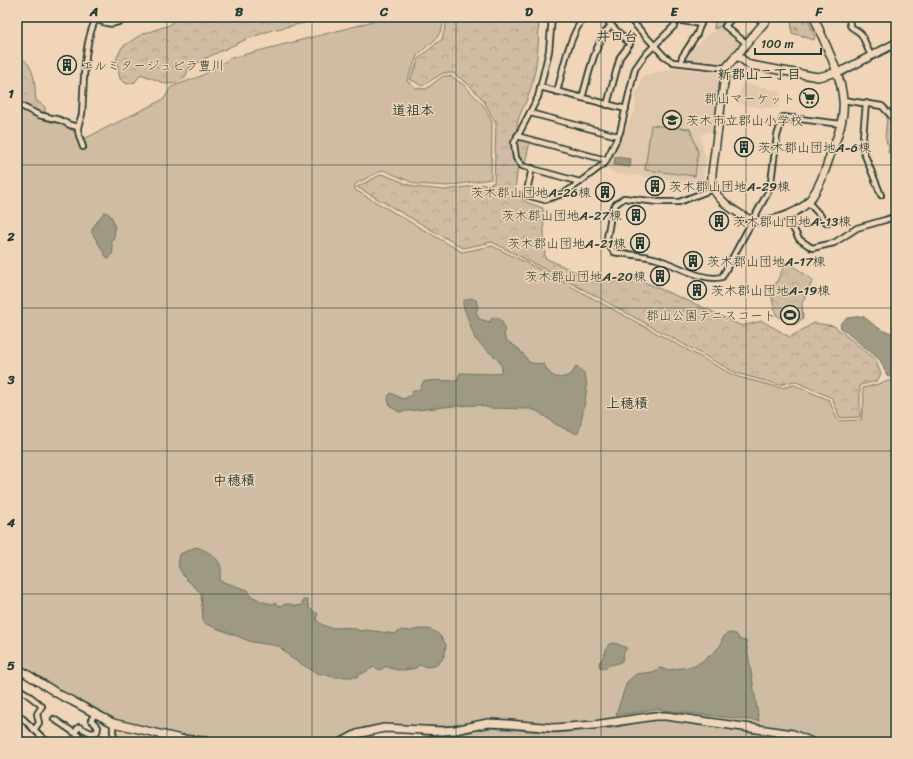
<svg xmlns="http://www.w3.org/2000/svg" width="913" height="759" font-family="Sriracha,'Klee One',sans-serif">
	<defs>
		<pattern id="forest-crowns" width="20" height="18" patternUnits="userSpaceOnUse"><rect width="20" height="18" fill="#cfbca2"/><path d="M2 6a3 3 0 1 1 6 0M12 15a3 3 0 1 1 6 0" fill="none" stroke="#b1a28c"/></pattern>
		<pattern id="cemetery-stones" width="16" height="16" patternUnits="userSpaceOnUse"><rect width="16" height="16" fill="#cfbca2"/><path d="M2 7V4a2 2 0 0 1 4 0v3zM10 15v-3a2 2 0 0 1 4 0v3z" fill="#b1a28c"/></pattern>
	</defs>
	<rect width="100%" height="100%" fill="#f1d5b8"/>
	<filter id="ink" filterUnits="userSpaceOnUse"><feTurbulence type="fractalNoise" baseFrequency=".025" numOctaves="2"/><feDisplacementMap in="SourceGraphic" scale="8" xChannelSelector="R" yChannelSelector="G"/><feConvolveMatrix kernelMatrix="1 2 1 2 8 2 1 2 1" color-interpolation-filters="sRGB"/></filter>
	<g filter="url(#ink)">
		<!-- built -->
		<g fill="#dfc8ad">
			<path d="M723 25 741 40 740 46 728 61 723 63 685 59 683 57 712 32Z"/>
			<path d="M678 68 718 73 720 78 712 131 700 135 704 153 706 155 702 184 614 173 607 168 624 130H625L635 110 636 90H639L641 79 643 76 648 74Z"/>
			<path d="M742 83 780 91 778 107 776 109 738 104Z"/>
			<path d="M117 730 152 738 172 742H118L115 731Z"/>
		</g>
		<!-- grass -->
		<g fill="#cfbca2" stroke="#777c6b">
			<path d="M384 17H444L442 29 436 39 418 54 407 81 416 88 426 89 443 76H451L465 86 484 106 492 122 491 179 447 186 416 184 383 170 355 184V190L462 252 492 246 541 270 735 376 781 388 794 385 829 400 838 421 861 420 864 401 863 388 896 379V742H818L812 738 670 714 594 723 554 725 516 720 487 719 455 725 440 726 380 725 365 727 352 732 336 742H229L222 740 172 733 114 721 67 695 17 664V107L38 117 58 122 75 132H82L84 139 164 99 171 87 201 76 231 58 360 25Z"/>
			<path d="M651 125 690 129 698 152 695 176 645 170Z"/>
			<path d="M664 720 783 737 782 742H423L424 735 441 736 455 735 490 728 555 733 613 728 645 721Z"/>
		</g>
		<!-- forest -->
		<g fill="url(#forest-crowns)" stroke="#777c6b">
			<path d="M176 17H332L272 30 247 39 208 57 189 68 185 78 176 83 166 84 141 74 135 82 127 84 120 79 116 60 122 47 142 34 170 25Z"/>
			<path d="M448 17H538C540 38 537 67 531 88 526 107 513 119 517 141L520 139 530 142 525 163 519 157 515 190 526 202 543 208 545 258 589 278H635L702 307 742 326 762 321 790 337 814 323 834 326 875 359 881 374 877 381 860 385V417L840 418 832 398 794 381 780 385 736 373 592 294 492 242 463 248 357 187 382 174 415 187 445 190 494 183 496 124 484 101 468 84 453 73H443L422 86 410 79 420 57 442 39Z"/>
			<path d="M17 54C36 67 34 79 36 100L45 107V115L39 113 17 101Z"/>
			<path d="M887 117 896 126V153H888L889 145 887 144 886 139 885 138Z"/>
			<path d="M788 262 813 280 802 303 803 318 795 325 776 315C775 309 772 303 772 296 773 286 781 274 785 264Z"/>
		</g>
		<!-- cemetery -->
		<g fill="url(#cemetery-stones)" stroke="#777c6b">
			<path d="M715 17H727L724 25 714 29Z"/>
			<path d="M791 17H807L815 37 814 40 792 33Z"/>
		</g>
		<!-- water -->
		<g fill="#9e9983" stroke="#6b7463">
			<path d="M615 157 631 159 630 167 614 165Z"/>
			<path d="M104 212C114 213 116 229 114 237 113 240 111 242 112 246 112 248 113 250 113 252L109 259 107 258 92 233V229Z"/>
			<path d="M471 298 476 300 478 309 476 311 479 319 490 322 491 319 496 317 502 321 505 331 504 336 507 341 519 349 530 363 544 364C550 376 557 382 571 374 573 372 574 369 577 366 579 368 582 371 584 373 591 383 581 419 579 432L577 434 557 425 537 411 530 409 489 408 480 405 453 406 399 412 390 406 388 399 389 395 391 393 403 399 412 395V392L420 389 423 382C433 379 446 381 457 381L460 373 495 374 501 372 502 367 497 358 490 353 475 339 463 305V301Z"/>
			<path d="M863 316C872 323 884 335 896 332V362L893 365 895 374 888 377 880 360 841 328 840 324 847 318Z"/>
			<path d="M196 547C205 549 220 558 221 568 222 572 220 576 220 581L248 590 250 596 258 599 260 601 272 604 274 603 280 606 286 604H291L295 606 302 605 303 600H307L309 608 318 614 316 619C318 621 320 624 323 625 334 632 348 623 360 631L366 630 395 634 401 630 411 631 418 629H429L437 633 442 638 446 645 445 654 441 661 435 666 426 667 422 665 417 666 416 668C406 670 395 672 386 666L380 670 374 667 356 677H334L317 673 291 658 279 646 252 642 206 624 203 621 201 593 184 577 178 566 180 554Z"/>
			<path d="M731 633 736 634 740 640 746 641 759 721 655 709C647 710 621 716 616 714L627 682 636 674 653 672 660 668 668 670 695 666 712 654 721 645 722 639 726 634Z"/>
			<path d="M615 643 627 648 624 652 622 661C616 665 612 663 604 668H600L599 662C605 657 605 650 609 644Z"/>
		</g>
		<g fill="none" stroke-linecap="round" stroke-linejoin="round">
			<defs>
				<g id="street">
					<path d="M552 17 549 51 538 97 514 143 516 158 522 166 580 182 605 163 620 132 635 69 644 56 674 26 677 17"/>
					<path d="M603 17 630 44 620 57 607 105"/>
					<path d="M628 17 664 56 673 62 726 68"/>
					<path d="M733 17 725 26 746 43"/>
					<path d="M756 17 760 20"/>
					<path d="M850 17C848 31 854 26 861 34 865 40 867 49 871 55"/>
					<path d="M96 19C110 26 114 25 129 17"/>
					<path d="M676 20 701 24"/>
					<path d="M681 62 682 57 697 34 703 17"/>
					<path d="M540 87 626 109"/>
					<path d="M557 92C564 66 568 39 584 17"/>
					<path d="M582 98C590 71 593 47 611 25"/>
					<path d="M843 100 882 106 896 121"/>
					<path d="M866 103 862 148 881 195"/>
					<path d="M17 104 39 115 60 120 70 125 78 127"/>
					<path d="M530 113 618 136"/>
					<path d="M517 136 606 160"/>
					<path d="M83 147C81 141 78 135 78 129 78 124 81 119 82 114 84 86 83 41 97 17"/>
					<path d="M532 168 526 195 545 200 565 193 580 182"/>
					<path d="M713 189 679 202H658L624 198 616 204 612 210 607 238 610 247 614 252C628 255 644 255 657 259 676 265 703 282 722 277L768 192 771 182 777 136 783 117 841 124"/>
					<path d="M808 202 827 223"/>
					<path d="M786 215 799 239 812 248 834 243 857 228 885 220 896 216"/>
					<path d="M17 688 27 694 42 706 37 714 39 723 34 730"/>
					<path d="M17 713 47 742"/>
					<path d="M54 719 88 742"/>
					<path d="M113 723V732L115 742"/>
					<path d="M75 732 79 727 91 733 97 732 98 727 91 720 95 714"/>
				</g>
				<g id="secondary">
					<path d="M769 17 726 68 712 173C712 178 711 184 713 188 715 194 726 205 731 208 738 213 745 218 752 220 766 225 799 213 808 202 819 189 825 171 830 156 837 138 845 119 843 100 841 72 824 43 814 17"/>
					<path d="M736 55 750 65 818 77 842 71 896 43"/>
					<path d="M17 668 60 695 72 701 113 723 181 739 215 742"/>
					<path d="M342 742 357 734 384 728 442 731 455 730 488 723 508 724 554 728 594 725 655 716H666L793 734 812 742"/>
				</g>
			</defs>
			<!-- street casing -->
			<use href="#street" stroke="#1f3d34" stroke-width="8"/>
			<!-- secondary casing -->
			<use href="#secondary" stroke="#1f3d34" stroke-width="10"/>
			<!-- street -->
			<use href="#street" stroke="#f1d5b8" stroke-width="4.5"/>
			<!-- secondary -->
			<use href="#secondary" stroke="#f1d5b8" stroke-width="7"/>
		</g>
	</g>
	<!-- grid -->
	<path fill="none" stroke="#1f3d34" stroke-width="1" stroke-opacity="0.55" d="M167 17V742M312 17V742M456 17V742M601 17V742M746 17V742M17 165H896M17 308H896M17 451H896M17 594H896"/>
	<!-- icons -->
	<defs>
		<symbol id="building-ring" viewBox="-11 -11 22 22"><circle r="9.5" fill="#f1d5b8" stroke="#1f3d34" stroke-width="1.5"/><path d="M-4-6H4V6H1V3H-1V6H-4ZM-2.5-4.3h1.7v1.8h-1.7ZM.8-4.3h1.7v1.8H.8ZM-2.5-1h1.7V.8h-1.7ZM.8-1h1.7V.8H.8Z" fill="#1f3d34"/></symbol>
		<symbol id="supermarket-ring" viewBox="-11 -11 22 22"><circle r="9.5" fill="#f1d5b8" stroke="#1f3d34" stroke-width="1.5"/><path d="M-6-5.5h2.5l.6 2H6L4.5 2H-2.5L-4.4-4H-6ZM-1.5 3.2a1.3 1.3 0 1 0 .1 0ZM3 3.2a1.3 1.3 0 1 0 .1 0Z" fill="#1f3d34"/></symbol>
		<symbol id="school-ring" viewBox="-11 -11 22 22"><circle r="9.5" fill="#f1d5b8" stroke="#1f3d34" stroke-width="1.5"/><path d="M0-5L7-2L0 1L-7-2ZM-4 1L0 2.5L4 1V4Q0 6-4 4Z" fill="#1f3d34"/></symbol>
		<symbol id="stadium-ring" viewBox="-11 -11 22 22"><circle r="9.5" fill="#f1d5b8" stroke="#1f3d34" stroke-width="1.5"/><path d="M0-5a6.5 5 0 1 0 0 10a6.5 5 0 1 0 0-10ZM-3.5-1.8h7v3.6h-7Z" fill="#1f3d34"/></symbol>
	</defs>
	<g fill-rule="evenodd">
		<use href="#building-ring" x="56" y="54" width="22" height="22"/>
		<use href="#supermarket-ring" x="798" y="87" width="22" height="22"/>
		<use href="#school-ring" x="661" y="109" width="22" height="22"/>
		<use href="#building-ring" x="733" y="136" width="22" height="22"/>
		<use href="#building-ring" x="644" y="175" width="22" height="22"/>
		<use href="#building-ring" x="594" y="181" width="22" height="22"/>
		<use href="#building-ring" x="625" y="204" width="22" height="22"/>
		<use href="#building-ring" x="708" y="210" width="22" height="22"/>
		<use href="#building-ring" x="629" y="232" width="22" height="22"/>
		<use href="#building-ring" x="682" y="250" width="22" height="22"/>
		<use href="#building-ring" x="649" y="265" width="22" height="22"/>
		<use href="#building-ring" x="686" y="279" width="22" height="22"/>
		<use href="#stadium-ring" x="779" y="304" width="22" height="22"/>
	</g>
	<g text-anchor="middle" stroke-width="3" stroke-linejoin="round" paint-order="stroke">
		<!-- poi labels -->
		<g font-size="13" fill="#1f3d34" stroke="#f1d5b8" text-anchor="start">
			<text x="81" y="70">エルミタージュビラ豊川</text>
			<text x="795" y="103" text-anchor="end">郡山マーケット</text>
			<text x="686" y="125">茨木市立郡山小学校</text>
			<text x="758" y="152">茨木郡山団地A-6棟</text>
			<text x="669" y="191">茨木郡山団地A-29棟</text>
			<text x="591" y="197" text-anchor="end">茨木郡山団地A-26棟</text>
			<text x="622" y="220" text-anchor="end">茨木郡山団地A-27棟</text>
			<text x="733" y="226">茨木郡山団地A-13棟</text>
			<text x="626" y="248" text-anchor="end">茨木郡山団地A-21棟</text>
			<text x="707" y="266">茨木郡山団地A-17棟</text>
			<text x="646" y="281" text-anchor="end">茨木郡山団地A-20棟</text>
			<text x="711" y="295">茨木郡山団地A-19棟</text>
			<text x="776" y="320" text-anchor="end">郡山公園テニスコート</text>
		</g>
		<!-- neighbourhood labels -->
		<g font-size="14" font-weight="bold" fill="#1f3d34" stroke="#f1d5b8">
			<text x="617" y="41">井口台</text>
			<text x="759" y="79">新郡山二丁目</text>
			<text x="413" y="115">道祖本</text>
			<text x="627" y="408">上穂積</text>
			<text x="234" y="485">中穂積</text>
		</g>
	</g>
	<!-- margin -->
	<rect width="913" height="759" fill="none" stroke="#f1d5b8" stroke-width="44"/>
	<!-- scale -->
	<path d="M755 48v6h66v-6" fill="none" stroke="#1f3d34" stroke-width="2"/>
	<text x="761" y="48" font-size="12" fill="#1f3d34" stroke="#f1d5b8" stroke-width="3" paint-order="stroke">100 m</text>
	<rect x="22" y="22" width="869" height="715" fill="none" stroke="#1f3d34" stroke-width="1.5"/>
	<g font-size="13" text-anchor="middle" font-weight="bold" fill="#1f3d34">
		<text x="94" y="16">A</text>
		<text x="239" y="16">B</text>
		<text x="384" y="16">C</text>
		<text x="529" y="16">D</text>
		<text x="674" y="16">E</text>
		<text x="819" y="16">F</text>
		<text x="11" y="98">1</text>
		<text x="11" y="241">2</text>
		<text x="11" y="384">3</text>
		<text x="11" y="527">4</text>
		<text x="11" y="670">5</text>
	</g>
</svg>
